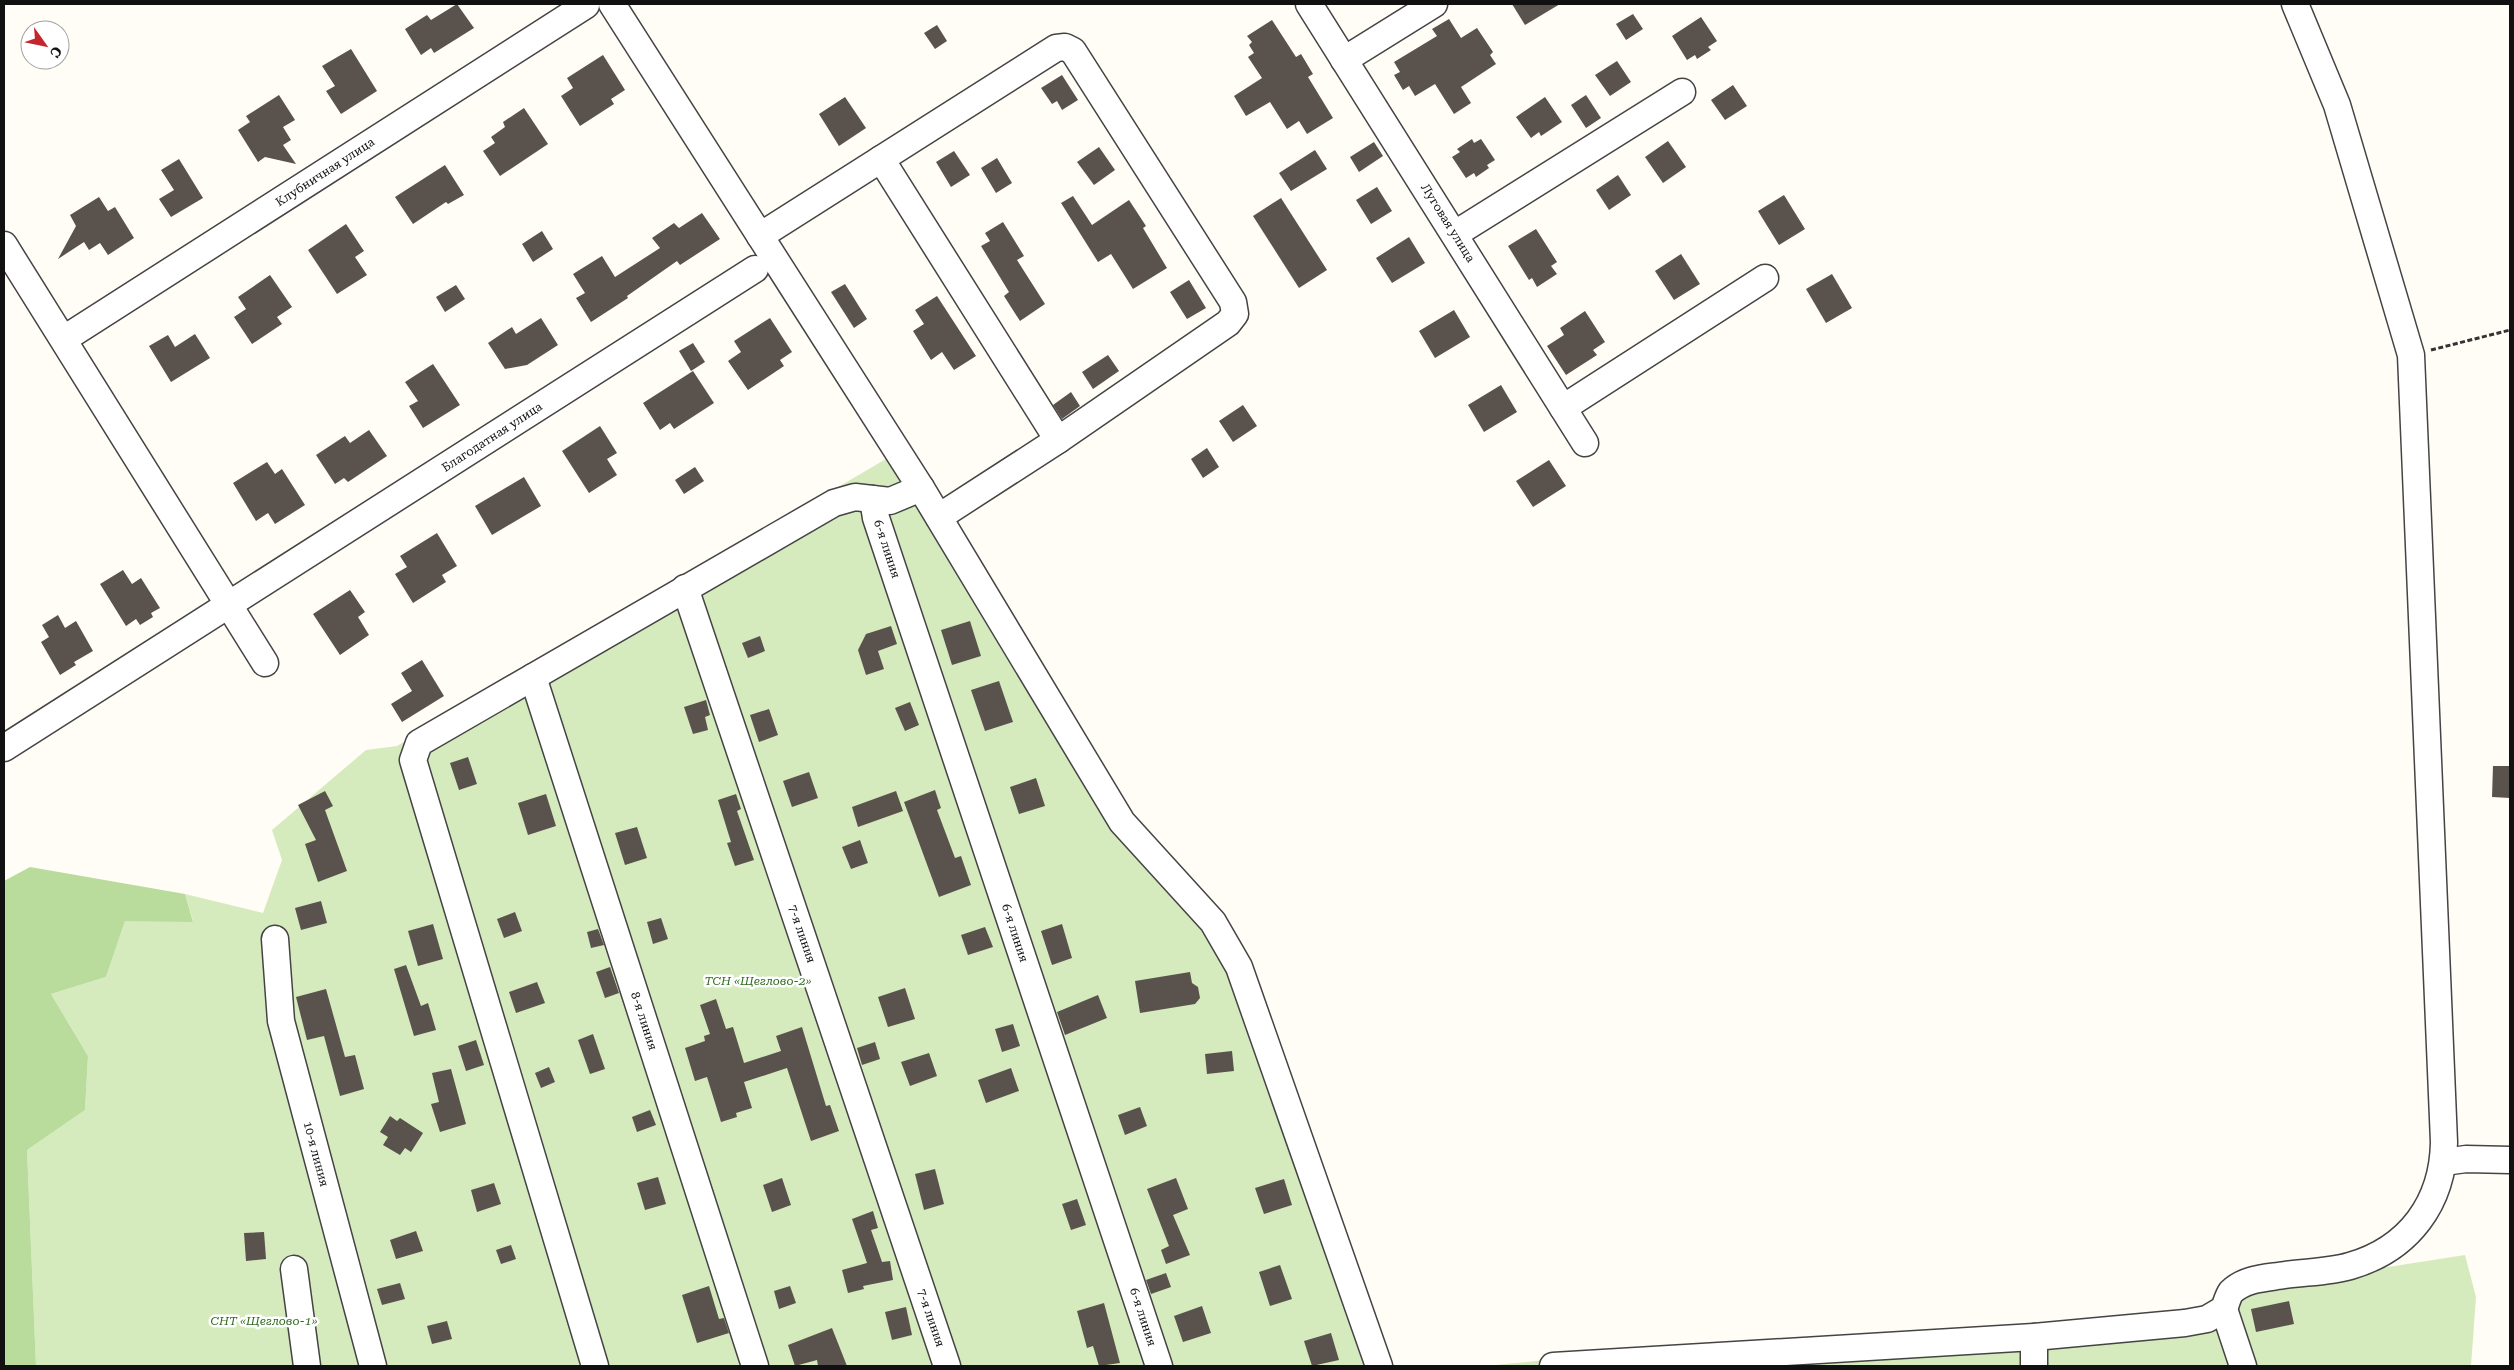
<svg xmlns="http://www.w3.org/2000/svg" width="2514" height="1370" font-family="'Roboto Serif',serif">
	<rect width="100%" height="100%" fill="#fffdf5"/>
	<!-- green -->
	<g fill="#d5ebbd">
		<path d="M891 456 1206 926 1232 970 1369 1366H36L27 1150 85 1110 88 1056 51 994 106 977 125 921H193L185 894 263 913 282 860 272 830 366 750 397 746Z"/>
		<path d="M2465 1255 2476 1297 2471 1366H1485L1586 1356 1822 1343 2203 1310 2215 1294Z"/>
	</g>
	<!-- forest -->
	<path fill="#b9dc9c" d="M30 867 185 894 193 922 125 921 106 977 51 994 88 1056 85 1110 27 1150 36 1366H4V881Z"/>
	<!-- building -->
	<g fill="#5a524d">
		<path d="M457 4 474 28 434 53 431 48 421 55 405 29 427 15 431 20Z"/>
		<path d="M1512 4H1560L1525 25Z"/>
		<path d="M1633 14 1643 29 1626 40 1616 24Z"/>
		<path d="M1701 17 1717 41 1708 47 1711 50 1697 59 1695 55 1687 60 1672 36Z"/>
		<path d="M1449 19 1461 38 1477 28 1493 52 1490 55 1496 64 1461 87 1471 103 1454 114 1435 84 1415 96 1409 86 1403 90 1394 75 1400 72 1394 62 1437 36 1432 29Z"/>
		<path d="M1272 20 1296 57 1301 54 1313 74 1308 77 1333 118 1307 134 1299 121 1287 129 1270 102 1246 116 1234 96 1262 78 1248 57 1254 53 1249 45 1252 42 1247 36Z"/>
		<path d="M937 25 947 41 935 49 924 33Z"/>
		<path d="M351 49 377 91 341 114 326 91 335 86 322 66Z"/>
		<path d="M603 55 625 90 611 99 614 104 580 126 561 96 573 88 567 78Z"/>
		<path d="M1617 61 1631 82 1610 96 1595 75Z"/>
		<path d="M1062 75 1078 100 1062 110 1057 101 1052 104 1041 88Z"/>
		<path d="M1733 85 1747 106 1725 120 1711 100Z"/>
		<path d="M279 95 295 120 283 127 291 140 283 145 296 164 265 157 258 162 238 130 250 122 246 116Z"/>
		<path d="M1586 95 1601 118 1586 128 1571 105Z"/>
		<path d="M845 97 866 128 839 146 819 114Z"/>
		<path d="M1545 97 1562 122 1541 136 1539 132 1531 138 1516 117Z"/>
		<path d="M524 108 548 144 500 176 483 151 495 143 491 137 505 127 503 122Z"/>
		<path d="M1472 139 1474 143 1481 139 1495 160 1487 165 1489 168 1476 177 1474 173 1466 178 1452 157 1460 152 1457 149Z"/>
		<path d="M1668 141 1686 167 1663 183 1645 157Z"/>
		<path d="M1374 142 1383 156 1359 172 1350 157Z"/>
		<path d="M1099 147 1115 170 1094 185 1077 162Z"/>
		<path d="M1315 150 1327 169 1291 191 1279 173Z"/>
		<path d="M954 151 970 175 951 187 936 162Z"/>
		<path d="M997 158 1012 183 996 193 981 168Z"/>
		<path d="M179 159 203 198 171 217 159 199 174 190 161 170Z"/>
		<path d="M445 165 464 195 448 204 446 202 413 224 395 197Z"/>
		<path d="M1618 175 1631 195 1609 210 1596 190Z"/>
		<path d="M1377 187 1392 211 1371 224 1356 200Z"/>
		<path d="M1784 195 1805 229 1779 245 1758 211Z"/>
		<path d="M1073 196 1092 225 1129 200 1146 226 1143 228 1167 268 1133 289 1111 254 1098 262 1061 203Z"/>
		<path d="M99 197 108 211 115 207 134 238 108 255 100 243 89 250 84 242 58 259 76 226 70 215Z"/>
		<path d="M1281 198 1327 270 1299 288 1253 216Z"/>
		<path d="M702 213 720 239 680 265 677 261 627 296 628 298 591 322 576 298 585 293 573 274 602 256 615 277 660 248 652 238 674 223 679 228Z"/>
		<path d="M1003 222 1024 256 1017 260 1045 304 1020 321 1004 296 1009 292 981 246 990 241 985 233Z"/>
		<path d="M346 224 364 251 355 257 367 275 337 294 308 250Z"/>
		<path d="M1536 229 1557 262 1551 266 1557 274 1537 287 1532 278 1529 280 1508 246Z"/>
		<path d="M542 231 553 249 533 262 522 244Z"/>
		<path d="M1409 237 1425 263 1392 283 1376 258Z"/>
		<path d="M1681 254 1700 284 1674 300 1655 271Z"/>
		<path d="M1832 274 1852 308 1826 323 1806 289Z"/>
		<path d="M270 275 292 307 277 317 282 324 252 344 234 317 246 309 238 297Z"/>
		<path d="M1189 280 1206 308 1187 319 1170 292Z"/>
		<path d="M845 284 867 319 854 328 831 292Z"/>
		<path d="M456 285 465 299 445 312 436 297Z"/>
		<path d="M937 296 976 356 954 370 942 352 931 360 913 331 924 324 915 310Z"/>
		<path d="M1454 310 1470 337 1435 358 1419 331Z"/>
		<path d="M1585 311 1605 342 1593 350 1597 355 1566 375 1547 346 1564 335 1560 328Z"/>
		<path d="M541 318 558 345 527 365 505 369 488 343 512 327 516 334Z"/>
		<path d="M770 318 792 352 780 360 784 366 748 390 728 361 741 352 734 341Z"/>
		<path d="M195 334 210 358 171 382 149 346 168 335 175 347Z"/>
		<path d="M693 343 705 362 691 371 679 351Z"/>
		<path d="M1108 355 1119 371 1093 389 1082 372Z"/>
		<path d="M433 364 460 405 423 428 409 406 418 401 405 382Z"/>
		<path d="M693 371 714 403 674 429 670 423 660 430 643 403Z"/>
		<path d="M1501 385 1517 412 1484 432 1468 405Z"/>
		<path d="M1071 392 1080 406 1062 419 1053 405Z"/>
		<path d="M1243 405 1257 426 1233 442 1219 421Z"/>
		<path d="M600 426 617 453 607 459 617 475 589 493 562 451Z"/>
		<path d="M369 430 387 456 348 482 344 478 335 484 316 455 345 436 350 443Z"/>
		<path d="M1207 448 1219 467 1203 478 1191 459Z"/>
		<path d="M1549 460 1566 486 1533 507 1516 481Z"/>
		<path d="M267 462 275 474 282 469 305 505 275 524 268 513 256 521 233 483Z"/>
		<path d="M695 467 704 481 684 494 675 480Z"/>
		<path d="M524 477 541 506 492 535 475 506Z"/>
		<path d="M437 533 457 566 442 575 446 582 413 603 395 574 407 567 400 556Z"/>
		<path d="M123 570 132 584 141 578 160 608 151 613 153 617 140 625 136 619 126 626 100 584Z"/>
		<path d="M350 590 365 612 358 617 369 635 340 655 313 614Z"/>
		<path d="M58 615 65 628 76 621 93 651 74 662 76 665 60 675 41 642 49 637 42 625Z"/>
		<path d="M970 621 981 656 952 665 941 630Z"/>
		<path d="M891 626 897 644 878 651 884 669 866 675 858 650 866 634Z"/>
		<path d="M760 636 765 651 748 658 742 643Z"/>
		<path d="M422 660 444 696 402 722 391 704 412 691 401 673Z"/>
		<path d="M999 681 1013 722 985 731 971 690Z"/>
		<path d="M706 700 710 715 705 717 708 730 693 734 684 707Z"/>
		<path d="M910 702 919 725 905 731 895 708Z"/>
		<path d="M769 709 778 735 759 742 750 715Z"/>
		<path d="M468 757 477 784 459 790 450 763Z"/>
		<path d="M2493 766H2510V798L2492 797Z"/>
		<path d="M809 772 818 798 792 807 783 781Z"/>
		<path d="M1036 778 1045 806 1019 814 1010 787Z"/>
		<path d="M935 790 941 808 937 810 955 858 961 856 971 885 939 897 904 802Z"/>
		<path d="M325 791 333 806 325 810 347 871 318 882 305 844 316 840 298 805Z"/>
		<path d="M896 791 903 811 858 827 852 807Z"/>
		<path d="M546 794 556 826 528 835 518 803Z"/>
		<path d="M736 794 741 809 737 811 754 860 735 866 727 843 731 842 718 800Z"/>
		<path d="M637 827 647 858 625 865 615 833Z"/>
		<path d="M860 840 868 863 851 869 842 847Z"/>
		<path d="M321 901 327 923 301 930 295 908Z"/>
		<path d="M515 912 522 931 504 938 497 919Z"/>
		<path d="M661 918 668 939 653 944 647 922Z"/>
		<path d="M433 924 443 959 418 966 408 931Z"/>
		<path d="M1062 924 1072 958 1052 965 1041 931Z"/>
		<path d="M985 927 993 947 968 955 961 935Z"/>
		<path d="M598 929 604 945 591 948 587 932Z"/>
		<path d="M406 965 421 1006 428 1003 436 1030 414 1036 394 969Z"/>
		<path d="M610 967 619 993 605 998 596 972Z"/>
		<path d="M1190 972 1192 983 1198 987 1200 998 1195 1004 1140 1013 1135 981Z"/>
		<path d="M537 982 545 1003 516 1013 509 992Z"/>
		<path d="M905 988 915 1019 888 1027 878 997Z"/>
		<path d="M326 989 345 1057 355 1055 364 1089 340 1096 324 1036 307 1040 296 997Z"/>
		<path d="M1098 995 1107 1018 1065 1035 1057 1012Z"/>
		<path d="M716 999 726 1029 733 1027 744 1063 781 1051 776 1036 802 1027 826 1106 830 1105 839 1131 811 1141 787 1068 744 1082 752 1108 736 1113 737 1117 721 1122 707 1077 695 1081 685 1048 705 1041 704 1036 710 1034 700 1005Z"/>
		<path d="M1013 1024 1020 1046 1002 1052 995 1029Z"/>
		<path d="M593 1034 605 1069 590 1074 578 1040Z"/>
		<path d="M476 1040 484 1065 466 1071 458 1046Z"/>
		<path d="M875 1042 880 1059 862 1065 857 1048Z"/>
		<path d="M1232 1051 1234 1071 1207 1074 1205 1054Z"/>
		<path d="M929 1053 937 1076 910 1086 901 1062Z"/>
		<path d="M549 1067 555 1082 541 1088 535 1073Z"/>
		<path d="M1011 1068 1019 1091 986 1103 978 1080Z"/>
		<path d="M451 1069 466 1124 440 1132 431 1104 439 1102 432 1073Z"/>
		<path d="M1140 1107 1147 1126 1125 1135 1118 1115Z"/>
		<path d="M650 1110 656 1125 637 1132 632 1117Z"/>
		<path d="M390 1116 397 1121 400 1118 423 1133 411 1152 405 1148 400 1155 383 1145 388 1137 380 1132Z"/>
		<path d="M935 1169 944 1204 924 1210 915 1174Z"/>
		<path d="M658 1177 666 1204 645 1210 637 1183Z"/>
		<path d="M782 1178 791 1205 772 1212 763 1185Z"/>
		<path d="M1176 1178 1188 1209 1173 1215 1190 1255 1166 1264 1161 1250 1169 1246 1147 1189Z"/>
		<path d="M1284 1179 1292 1205 1264 1214 1255 1188Z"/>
		<path d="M494 1183 501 1204 477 1212 471 1190Z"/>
		<path d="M1077 1199 1086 1225 1071 1230 1062 1204Z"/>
		<path d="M873 1211 878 1228 871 1230 881 1259 878 1260 881 1259 882 1262 890 1261 893 1280 863 1286 864 1289 848 1293 842 1270 867 1263 852 1219Z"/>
		<path d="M416 1231 423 1251 396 1259 390 1240Z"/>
		<path d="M264 1232 266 1259 246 1261 244 1233Z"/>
		<path d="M511 1245 516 1259 501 1264 496 1250Z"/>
		<path d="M1280 1265 1292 1299 1270 1306 1259 1272Z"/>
		<path d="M1166 1273 1171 1287 1151 1294 1146 1280Z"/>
		<path d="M400 1283 405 1299 382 1305 377 1289Z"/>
		<path d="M709 1286 719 1319 724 1318 729 1333 697 1343 682 1295Z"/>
		<path d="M790 1286 796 1303 779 1309 774 1291Z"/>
		<path d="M2289 1301 2294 1324 2256 1332 2251 1309Z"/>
		<path d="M1104 1303 1120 1363 1099 1366 1093 1346 1087 1348 1077 1311Z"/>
		<path d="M1202 1306 1211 1333 1183 1342 1174 1316Z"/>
		<path d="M906 1307 912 1335 892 1340 885 1312Z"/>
		<path d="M447 1321 452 1339 432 1344 427 1326Z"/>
		<path d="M832 1328 847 1366H818L817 1360 795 1366 788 1345Z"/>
		<path d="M1331 1333 1339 1360 1312 1366 1304 1341Z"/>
	</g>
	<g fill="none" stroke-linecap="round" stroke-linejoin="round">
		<defs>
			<g id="minor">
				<path d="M612 4 921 488 1122 822 1213 922 1239 967 1379 1366"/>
				<path d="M1309 4 1585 443"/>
				<path d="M1344 60 1434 4"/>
				<path d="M881 159 1058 440"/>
				<path d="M1455 234 1682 92"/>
				<path d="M760 236 1056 48 1065 47 1073 51 1233 302 1235 314 1228 323 1058 440 939 517"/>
				<path d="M4 245 265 663"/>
				<path d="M64 339 586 5"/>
				<path d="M1563 408 1765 278"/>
				<path d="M873 499 876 518 1159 1366"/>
				<path d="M685 588 947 1366"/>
				<path d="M533 677 755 1366"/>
				<path d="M4 748 755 269"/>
				<path d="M275 939 281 1021 373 1366"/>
				<path d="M2444 1162 2466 1159 2510 1160"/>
				<path d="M294 1269 307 1366"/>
				<path d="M2224 1309 2243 1366"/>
				<path d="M595 1366 413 760 419 743 834 503 855 497 890 501 921 488"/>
				<path d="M1553 1366 2034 1337 2185 1323 2207 1319 2224 1309C2226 1304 2228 1296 2231 1292 2245 1278 2267 1278 2285 1275 2306 1272 2330 1272 2350 1266 2409 1249 2443 1203 2444 1142L2411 355 2337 105 2295 4"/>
				<path d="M2034 1366V1337"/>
			</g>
		</defs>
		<!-- minor casing -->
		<use href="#minor" stroke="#444" stroke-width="29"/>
		<!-- path -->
		<path stroke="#333" stroke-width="3" stroke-dasharray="5 2.5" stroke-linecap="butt" d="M2431 350 2510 330"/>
		<!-- minor -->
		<use href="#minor" stroke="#fff" stroke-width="26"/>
	</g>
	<g text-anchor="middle" stroke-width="5" stroke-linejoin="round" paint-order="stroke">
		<!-- street labels -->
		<g font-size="12" fill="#111" stroke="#fff">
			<text transform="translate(325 172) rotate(-33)" y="4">Клубничная улица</text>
			<text transform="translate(1448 223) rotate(58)" y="4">Луговая улица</text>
			<text transform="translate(492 437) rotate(-33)" y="4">Благодатная улица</text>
			<text transform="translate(887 549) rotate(72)" y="4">6-я линия</text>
			<text transform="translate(1015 933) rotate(72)" y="4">6-я линия</text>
			<text transform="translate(802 934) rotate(71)" y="4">7-я линия</text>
			<text transform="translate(644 1021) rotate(72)" y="4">8-я линия</text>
			<text transform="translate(316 1154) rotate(75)" y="4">10-я линия</text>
			<text transform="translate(1143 1317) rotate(72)" y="4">6-я линия</text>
			<text transform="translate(931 1318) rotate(71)" y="4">7-я линия</text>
		</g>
		<!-- park labels -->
		<g font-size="12" font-style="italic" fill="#2f6b1f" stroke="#fff">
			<text x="758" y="985">ТСН «Щеглово-2»</text>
			<text x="264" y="1325">СНТ «Щеглово-1»</text>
		</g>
	</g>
	<!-- border -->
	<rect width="2514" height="1370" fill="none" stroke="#111111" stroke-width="10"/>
	<!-- north arrow -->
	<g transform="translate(45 45) rotate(123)"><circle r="24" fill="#ffffff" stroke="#a0a0a0"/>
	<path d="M0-4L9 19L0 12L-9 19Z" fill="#c4262e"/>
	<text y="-8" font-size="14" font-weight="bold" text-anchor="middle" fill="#111111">С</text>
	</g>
</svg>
